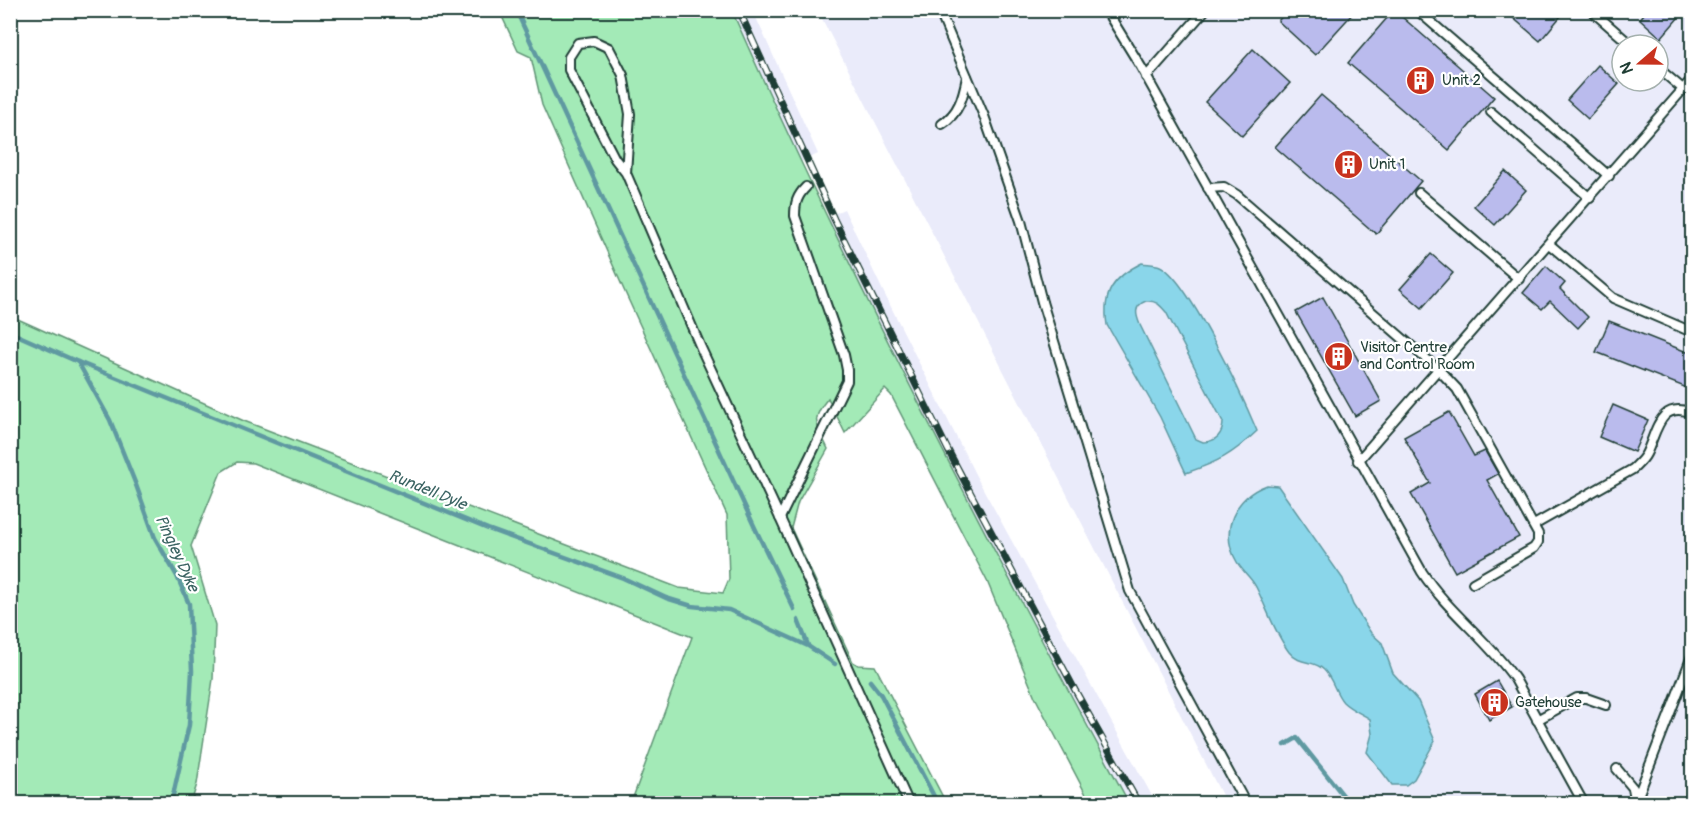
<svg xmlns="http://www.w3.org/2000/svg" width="1703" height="814" font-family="Pangolin,sans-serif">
	<rect width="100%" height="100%" fill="#fff"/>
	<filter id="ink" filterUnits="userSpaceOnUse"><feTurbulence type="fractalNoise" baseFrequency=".0167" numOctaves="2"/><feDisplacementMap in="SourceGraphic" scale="12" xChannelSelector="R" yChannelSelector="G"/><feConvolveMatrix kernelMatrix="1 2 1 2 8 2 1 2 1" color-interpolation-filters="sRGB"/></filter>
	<g filter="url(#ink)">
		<!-- built -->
		<g fill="#eaebfa" fill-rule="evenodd">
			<path d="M732 11H753L818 154 801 162Z"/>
			<path d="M818 11H1692V803H1226ZM1622 45H1658V81H1622Z"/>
			<path d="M844 209 883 291 976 476 1156 803H1129L1027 613 922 412 870 308 827 217Z"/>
		</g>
		<!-- green -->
		<path fill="#a3eab7" stroke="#619476" stroke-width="1.5" d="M499 10 732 11C852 281 988 543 1129 803L1090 802 1035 697 987 581 891 395 885 389 845 433 828 398C809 421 817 425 828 449L798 502 791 528 853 662 858 665 875 666 946 803H631L692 637 253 463 237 462 221 472 191 546 215 625 213 679 197 784 191 803 11 804V316L244 421 679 588 723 593 729 579 727 515 624 290 542 105 531 57 518 51Z"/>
		<!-- water -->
		<g fill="#8ad6ea" stroke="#5f99a1" stroke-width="1.5" fill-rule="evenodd">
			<path d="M1142 263C1147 264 1155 264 1160 266 1188 278 1244 400 1257 431 1232 455 1218 462 1186 473L1160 417 1107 325C1102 293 1113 277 1142 263ZM1146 301C1156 300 1160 305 1166 312L1223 422C1223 434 1216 442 1203 442L1196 439 1140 325C1136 315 1133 306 1146 301Z"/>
			<path d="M1267 485 1278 486 1343 579 1353 605 1371 633 1382 643 1393 673 1418 701 1435 741 1414 779 1406 785H1392L1367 752 1372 734 1370 719C1362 714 1350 709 1343 702 1335 693 1333 679 1324 670 1314 659 1300 666 1289 652 1275 633 1267 609 1256 587 1251 577 1242 571 1237 562 1219 531 1234 497 1267 485Z"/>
		</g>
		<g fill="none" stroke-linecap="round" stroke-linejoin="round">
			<!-- stream -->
			<g stroke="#5f99a1" stroke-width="4.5">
				<path d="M516 10 755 528 794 609"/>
				<path d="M10 332 78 362 488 529 623 578 666 598 692 606 729 610 808 646 835 664"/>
				<path d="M78 362 110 420 136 485 155 538 177 576 189 604 192 671 189 725 171 804"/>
				<path d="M798 620 808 645"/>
				<path d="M870 681 881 695 938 804"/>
				<path d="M1285 745 1297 738 1350 804"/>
			</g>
		</g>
		<!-- building -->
		<g fill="#babbed" stroke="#1f3d34" stroke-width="1.5">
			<path d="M1288 10H1356L1315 55 1278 21Z"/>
			<path d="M1394 10 1494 97 1449 150 1348 63Z"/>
			<path d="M1504 10H1566L1540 41Z"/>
			<path d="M1647 10H1685L1661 38 1640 19Z"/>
			<path d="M1253 49 1290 83 1242 136 1205 102Z"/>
			<path d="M1598 65 1619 84 1588 119 1567 100Z"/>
			<path d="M1321 95 1421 181 1376 234 1275 147Z"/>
			<path d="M1505 171 1526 190 1495 225 1474 206Z"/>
			<path d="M1431 254 1453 273 1422 308 1400 289Z"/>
			<path d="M1546 266 1565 283 1560 289 1588 317 1578 328 1550 301 1542 309 1523 293Z"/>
			<path d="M1323 297 1381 401 1355 416 1296 312Z"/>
			<path d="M1609 321 1692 354V390L1596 352Z"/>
			<path d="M1613 405 1648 420 1634 452 1599 437Z"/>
			<path d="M1449 412 1474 456 1485 451 1498 474 1487 480 1519 537 1455 572 1411 494 1430 483 1404 437Z"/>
			<path d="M1497 681 1512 707 1489 720 1475 694Z"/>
		</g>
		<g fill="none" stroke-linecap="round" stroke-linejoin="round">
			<defs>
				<g id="lane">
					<path d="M939 10 984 116 1021 221 1042 302 1130 591 1246 804"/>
					<path d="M1106 10 1141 67 1422 572C1448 612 1488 640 1515 679L1584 804"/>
					<path d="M1417 10 1609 176"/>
					<path d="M1591 10 1631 45"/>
					<path d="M1658 68 1684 90"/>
					<path d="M1146 77 1205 10"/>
					<path d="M1491 112 1590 198"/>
					<path d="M942 124C959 113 963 97 967 77"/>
					<path d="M626 173 630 114 623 75 609 48 594 41 578 43 569 57V70L615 159 626 173 701 348 780 518 909 804"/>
					<path d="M1208 188 1224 187 1237 195 1439 370 1457 389 1538 534V542L1534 548 1473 583"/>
					<path d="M1419 193 1519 279"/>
					<path d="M1549 244 1613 298 1692 332"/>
					<path d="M1358 461 1692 79"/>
					<path d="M780 518 847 381V370L844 355 795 216C795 203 797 196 806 187"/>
					<path d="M1534 525 1633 469C1638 464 1643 460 1646 454 1657 432 1659 400 1692 413"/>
					<path d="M1537 720 1577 698H1586L1606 705"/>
					<path d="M1617 769 1633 788 1635 799"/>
					<path d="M1636 801 1692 656"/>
				</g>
			</defs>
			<!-- lane casing -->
			<use href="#lane" stroke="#1f3d34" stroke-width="12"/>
			<!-- lane -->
			<use href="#lane" stroke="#fff" stroke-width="8"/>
			<defs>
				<path id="rail" d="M739 10 834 219 948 450 1075 690 1139 804"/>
			</defs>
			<!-- rail casing -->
			<use href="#rail" stroke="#1f3d34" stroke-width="7"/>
			<!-- rail -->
			<use href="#rail" stroke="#fff" stroke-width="4.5" stroke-dasharray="14" stroke-linecap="butt"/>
		</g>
	</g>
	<!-- icons -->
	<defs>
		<symbol id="building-disc" viewBox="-11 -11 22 22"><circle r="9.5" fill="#c8321e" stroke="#fff"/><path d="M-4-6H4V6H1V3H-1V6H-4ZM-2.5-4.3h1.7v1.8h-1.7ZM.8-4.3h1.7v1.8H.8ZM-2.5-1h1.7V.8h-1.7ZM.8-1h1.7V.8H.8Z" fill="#fff"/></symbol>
	</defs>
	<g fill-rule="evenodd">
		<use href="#building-disc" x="1404" y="64" width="33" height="33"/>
		<use href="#building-disc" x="1332" y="148" width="33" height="33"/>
		<use href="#building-disc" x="1322" y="340" width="33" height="33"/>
		<use href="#building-disc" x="1478" y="686" width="33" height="33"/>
	</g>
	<g text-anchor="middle" stroke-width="4.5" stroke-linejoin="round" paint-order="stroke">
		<!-- poi labels -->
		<g font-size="15" fill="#1f3d34" stroke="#fff" text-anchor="start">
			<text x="1442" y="85">Unit 2</text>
			<text x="1369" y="169">Unit 1</text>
			<text x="1360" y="352">Visitor Centre<tspan x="1360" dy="17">and Control Room</tspan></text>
			<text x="1515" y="707">Gatehouse</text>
		</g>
		<!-- water labels -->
		<g font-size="16" font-style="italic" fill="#3a6362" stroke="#fff">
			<text transform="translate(428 489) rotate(22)" y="6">Rundell Dyle</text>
			<text transform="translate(178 553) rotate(65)" y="6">Pingley Dyke</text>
		</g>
	</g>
	<!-- margin -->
	<rect width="1703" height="814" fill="none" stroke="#fff" stroke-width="36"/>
	<rect x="18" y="18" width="1667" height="778" fill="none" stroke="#1f3d34" stroke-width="2" filter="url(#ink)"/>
	<!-- north arrow -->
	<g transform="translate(1640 63) rotate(250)"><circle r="28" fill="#ffffff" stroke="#a5b1ae" stroke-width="1.5"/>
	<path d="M0-4.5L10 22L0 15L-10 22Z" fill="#c8321e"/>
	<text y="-9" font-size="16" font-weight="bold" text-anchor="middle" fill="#1f3d34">N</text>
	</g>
</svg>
